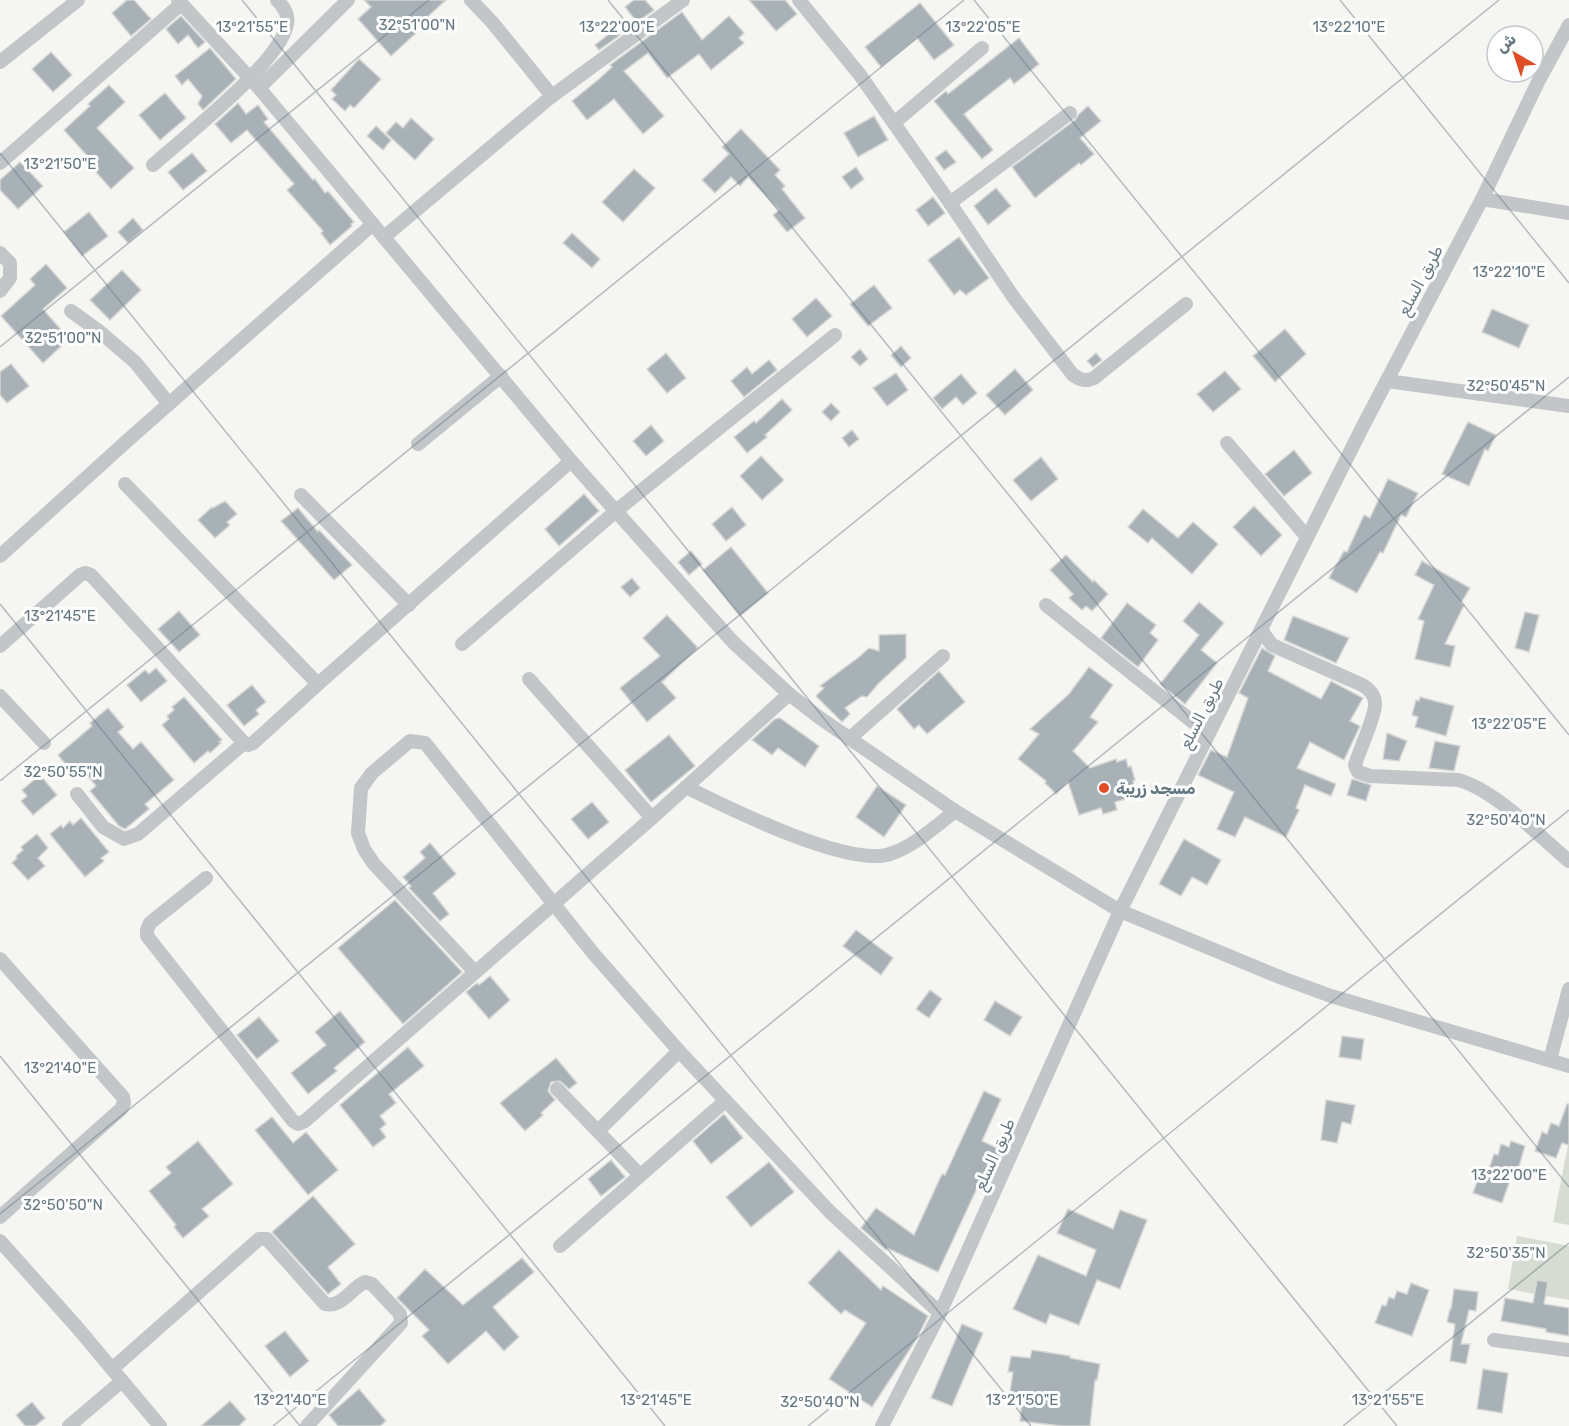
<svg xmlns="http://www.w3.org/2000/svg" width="1569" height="1426" font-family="Rubik,'Noto Naskh Arabic',sans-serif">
	<rect width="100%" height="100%" fill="#f5f5f1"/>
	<!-- green -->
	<g fill="#d6dcd2">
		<path d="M1569 1140V1225L1553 1222Z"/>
		<path d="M1517 1236 1569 1246V1300L1508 1289Z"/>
	</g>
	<!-- building -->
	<g fill="#a8b1b6" stroke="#d6d6d4" stroke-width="1.5">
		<path d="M127 0H134L151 19 131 36 112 13Z"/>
		<path d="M364 0H446L413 30 416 33 391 56 358 19 371 7Z"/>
		<path d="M634 0H645L654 10 637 22 625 7Z"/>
		<path d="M749 0H785L797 14 776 31Z"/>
		<path d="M920 3 954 45 934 60 917 38 881 67 865 47Z"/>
		<path d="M682 12 702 40 729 16 744 33 739 38 744 43 711 70 699 54 667 78 648 53 624 71 664 116 643 134 614 99 587 120 572 101 599 79 612 67 610 65Z"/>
		<path d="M181 16 205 42 198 48 188 35 178 44 166 29Z"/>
		<path d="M615 29 620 35 599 50 595 45Z"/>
		<path d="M1019 38 1039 64 1014 84 1010 78 964 114 993 150 982 159 934 101 946 91 948 94Z"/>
		<path d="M210 48 236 79 203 110 198 104 202 96 188 79 182 85 175 76Z"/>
		<path d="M51 52 72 75 53 92 32 69Z"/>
		<path d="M359 59 381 79 354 108 350 105 345 111 332 99 336 95 331 90Z"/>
		<path d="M109 85 125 102 97 128 134 168 111 189 88 163 91 160 64 130 90 106 88 104Z"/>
		<path d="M165 93 186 118 160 140 139 115Z"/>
		<path d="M238 103 246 114 258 105 268 119 264 122 313 180 315 179 325 193 328 191 354 222 351 224 352 226 330 245 321 233 323 231 287 190 294 184 247 130 231 143 215 124Z"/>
		<path d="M1088 106 1101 121 1080 138 1094 154 1081 165 1079 163 1035 198 1012 167 1075 120 1079 114Z"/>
		<path d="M874 116 888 140 858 157 844 133Z"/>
		<path d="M411 118 434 139 415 160 386 133 396 122 403 128Z"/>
		<path d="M376 126 391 140 383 150 367 136Z"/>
		<path d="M741 129 780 170 775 175 785 186 782 189 805 218 787 232 773 215 779 210 748 177 740 186 731 177 715 193 702 180 729 154 722 147Z"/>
		<path d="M946 150 956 162 944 170 935 158Z"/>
		<path d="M192 153 207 171 183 190 168 172Z"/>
		<path d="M20 162 43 186 18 209 0 190V180Z"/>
		<path d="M856 167 864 179 851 189 842 177Z"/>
		<path d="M634 169 655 188 623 222 602 202Z"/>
		<path d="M996 188 1011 206 988 225 974 206Z"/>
		<path d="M933 197 945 213 928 226 916 210Z"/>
		<path d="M89 212 108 236 82 256 64 232Z"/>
		<path d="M133 218 143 230 128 243 118 232Z"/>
		<path d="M572 233 600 259 592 268 563 243Z"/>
		<path d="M959 237 989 278 966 295 960 290 954 295 928 260Z"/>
		<path d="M46 264 67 288 43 309 69 339 43 363 1 316 35 285 30 279Z"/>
		<path d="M122 270 141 290 110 320 90 300Z"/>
		<path d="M874 285 892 308 868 326 850 304Z"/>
		<path d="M816 298 832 316 807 337 792 319Z"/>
		<path d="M1492 309 1529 325 1519 348 1482 332Z"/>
		<path d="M1285 329 1306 354 1275 382 1253 356Z"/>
		<path d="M901 346 911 358 901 367 891 355Z"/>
		<path d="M860 349 868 359 860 366 851 357Z"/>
		<path d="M666 353 686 378 667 393 647 369Z"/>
		<path d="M1096 353 1102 360 1093 367 1087 361Z"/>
		<path d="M769 360 777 370 744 397 731 381 747 367 752 374Z"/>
		<path d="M11 364 29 386 7 403 0 395V372Z"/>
		<path d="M1015 369 1033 390 1005 415 986 395Z"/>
		<path d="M1225 371 1241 389 1213 412 1197 394Z"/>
		<path d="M896 373 908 390 887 406 873 388Z"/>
		<path d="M961 374 977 393 963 405 956 397 942 409 933 398Z"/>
		<path d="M782 399 792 410 765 435 767 437 747 453 734 437 754 421 756 423Z"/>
		<path d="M831 403 840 412 831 421 822 412Z"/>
		<path d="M1468 422 1496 435 1488 451 1485 449 1469 486 1442 474Z"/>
		<path d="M651 425 664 441 646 456 633 441Z"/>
		<path d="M852 430 859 439 849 447 842 438Z"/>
		<path d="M1294 450 1312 473 1284 496 1265 474Z"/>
		<path d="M761 456 784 480 762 500 740 476Z"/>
		<path d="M1041 457 1058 479 1031 501 1013 480Z"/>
		<path d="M1388 479 1418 493 1406 517 1401 515 1383 553 1380 552 1357 593 1329 578 1344 551 1347 552 1364 515 1370 518Z"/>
		<path d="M584 494 599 511 559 546 545 529Z"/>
		<path d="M225 501 237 514 227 522 230 525 215 538 198 520 212 507 213 508Z"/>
		<path d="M1254 506 1282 535 1261 556 1233 527Z"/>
		<path d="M732 507 746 525 726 541 712 524Z"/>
		<path d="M298 508 318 532 319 530 352 565 334 580 281 521Z"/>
		<path d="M1143 509 1178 538 1193 522 1218 544 1192 574 1152 538 1148 543 1128 527Z"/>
		<path d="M731 547 768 593 740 616 703 570Z"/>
		<path d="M691 551 702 564 689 575 678 562Z"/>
		<path d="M1066 555 1093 582 1094 580 1108 594 1092 611 1086 606 1082 610 1069 598 1073 594 1050 570Z"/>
		<path d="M1422 561 1470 588 1461 603 1464 605 1445 644 1455 646 1450 667 1415 659 1424 621 1418 619 1434 585 1415 575Z"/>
		<path d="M632 578 640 588 630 597 621 587Z"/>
		<path d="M1199 602 1224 623 1201 650 1217 663 1185 704 1160 684 1199 635 1183 621Z"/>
		<path d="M1127 603 1156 625 1150 633 1158 640 1138 667 1101 638Z"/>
		<path d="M179 611 200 635 179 652 158 629Z"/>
		<path d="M1525 612 1539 615 1529 652 1515 648Z"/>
		<path d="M667 615 698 648 662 682 676 698 647 722 620 688 660 656 643 638Z"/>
		<path d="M1293 616 1349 638 1336 663 1284 640Z"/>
		<path d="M906 634V658L878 684 867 697 862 696 845 708 850 714 842 722 816 696 824 688 820 686 859 657 869 648 879 651V635Z"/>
		<path d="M1262 648 1275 656 1268 671 1321 699 1331 681 1363 698 1350 721 1360 726 1344 760 1310 742 1297 768 1336 784 1331 796 1305 785 1296 808 1299 810 1286 837 1245 817 1235 837 1217 829 1234 792 1198 775 1211 750 1227 757 1248 698 1239 693Z"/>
		<path d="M1089 667 1113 685 1090 717 1098 722 1073 751 1090 768 1116 759 1117 762 1126 759 1128 767 1131 766 1135 780 1133 781 1135 789 1131 790 1133 797 1115 802 1117 810 1103 814 1101 808 1079 815 1068 782 1056 794 1045 783 1046 781 1018 759 1039 734 1030 729 1069 694Z"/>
		<path d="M156 668 167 681 141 702 127 685 145 670 149 674Z"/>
		<path d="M939 671 965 702 927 734 919 725 914 729 897 709Z"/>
		<path d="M252 685 266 702 256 710 259 714 244 726 227 705Z"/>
		<path d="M184 697 222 740 219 742 221 743 210 753 208 751 194 763 162 725 169 719 167 716 174 710 172 707Z"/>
		<path d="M1420 697 1454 706 1446 736 1415 727 1418 717 1412 715 1416 700 1419 701Z"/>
		<path d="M108 708 124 727 118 732 133 749 141 742 174 780 145 804 149 809 125 829 119 826 90 791 96 786 82 768 74 775 58 755 92 726 90 723Z"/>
		<path d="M780 718 819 746 805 767 778 748 772 755 752 740 775 719Z"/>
		<path d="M1387 733 1407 741 1399 761 1383 759Z"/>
		<path d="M669 735 695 766 651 802 625 770Z"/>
		<path d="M1435 741 1460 746 1454 771 1429 768Z"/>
		<path d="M40 775 57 795 33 815 21 801 27 796 22 790Z"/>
		<path d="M1352 779 1371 785 1366 801 1347 795Z"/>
		<path d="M877 786 906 805 884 837 856 817Z"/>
		<path d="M592 802 609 822 588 839 571 819Z"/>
		<path d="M81 818 109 852 101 858 104 861 85 877 50 834 61 825 63 828 70 821 73 825Z"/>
		<path d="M37 834 48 848 38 858 45 866 28 880 12 863 17 858 16 856 23 850 21 847Z"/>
		<path d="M1184 839 1221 860 1207 885 1192 877 1181 896 1159 884Z"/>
		<path d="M430 843 456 874 433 893 449 914 440 921 409 888 411 886 403 877 425 858 420 852Z"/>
		<path d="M395 900 462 972 403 1024 338 948Z"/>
		<path d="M856 930 893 958 881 975 843 946Z"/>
		<path d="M490 976 510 1000 489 1019 466 992 477 983 479 985Z"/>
		<path d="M930 990 942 999 929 1018 916 1009Z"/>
		<path d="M995 1001 1022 1017 1010 1036 984 1020Z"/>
		<path d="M340 1011 365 1042 334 1068 337 1071 308 1094 291 1073 326 1045 315 1032Z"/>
		<path d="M259 1017 279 1041 257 1059 237 1035Z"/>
		<path d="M1342 1036 1364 1039 1361 1060 1339 1057Z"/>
		<path d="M408 1047 424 1066 389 1094 396 1103 380 1116 386 1124 380 1129 386 1137 373 1147 340 1105Z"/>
		<path d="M556 1058 577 1083 569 1089 560 1081 551 1082 548 1091 555 1100 541 1113 543 1115 525 1131 500 1103Z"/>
		<path d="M984 1091 1001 1099 982 1141 1003 1151 992 1174 985 1171 938 1272 887 1248 886 1250 861 1228 876 1208 914 1235 942 1174 945 1175Z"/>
		<path d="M1326 1100 1355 1105 1351 1124 1342 1122 1337 1143 1321 1140Z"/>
		<path d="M1567 1104H1569V1145L1562 1143 1556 1158 1535 1151 1542 1132 1547 1134 1551 1123 1559 1126Z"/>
		<path d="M724 1114 743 1138 711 1164 693 1141Z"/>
		<path d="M272 1117 293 1143 306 1132 338 1170 308 1195 255 1130Z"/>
		<path d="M198 1141 233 1184 202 1209 209 1216 183 1238 174 1227 176 1225 149 1191 171 1173 166 1167Z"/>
		<path d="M1511 1141 1525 1146 1517 1173 1513 1172 1502 1203 1473 1193 1478 1179 1485 1182 1494 1154 1498 1155 1501 1144 1509 1147Z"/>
		<path d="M611 1160 625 1177 601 1196 588 1179Z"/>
		<path d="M769 1162 794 1192 751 1227 726 1197Z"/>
		<path d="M313 1196 355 1244 328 1267 341 1284 328 1294 272 1232Z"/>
		<path d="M1068 1209 1113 1229 1120 1210 1147 1220 1120 1289 1097 1280 1079 1325 1050 1314 1046 1324 1013 1309 1038 1255 1086 1276 1096 1250 1057 1233Z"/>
		<path d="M839 1250 881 1290 883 1286 928 1316 916 1340 872 1407 829 1379 866 1323 845 1310 841 1314 808 1283Z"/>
		<path d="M522 1258 534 1272 493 1307 519 1337 504 1351 486 1331 448 1364 422 1336 429 1330 397 1298 425 1269 463 1305Z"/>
		<path d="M1537 1280 1548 1282 1544 1304 1569 1308V1336L1546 1332V1329L1501 1321 1505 1298 1533 1303Z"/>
		<path d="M1411 1283 1429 1290 1412 1336 1375 1323 1382 1305 1386 1306 1389 1297 1394 1299 1397 1291 1407 1294Z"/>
		<path d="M1454 1289 1478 1292 1476 1311 1469 1310 1461 1344H1470L1466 1364 1450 1361 1455 1324 1447 1322 1450 1309H1451Z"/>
		<path d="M962 1324 983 1333 952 1406 931 1398Z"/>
		<path d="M285 1331 309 1361 290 1377 265 1346Z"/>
		<path d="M1032 1350 1070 1356V1358L1100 1364 1097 1380H1095L1090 1426H1062L1020 1421 1022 1400 1009 1398 1013 1372H1008L1011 1356 1030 1358Z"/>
		<path d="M1483 1369 1508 1373 1502 1413 1477 1409Z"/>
		<path d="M359 1389 386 1421 380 1426H338L329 1415Z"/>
		<path d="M230 1401 246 1419 239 1426H201Z"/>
		<path d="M32 1402 45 1418 35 1426H25L16 1415Z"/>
	</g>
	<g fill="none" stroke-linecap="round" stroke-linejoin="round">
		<!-- minor -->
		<g stroke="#c2c6c9" stroke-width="14">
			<path d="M178 0 259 88 571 461 733 642 789 694 820 718 955 811 1120 911 1282 978 1331 996 1569 1066"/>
			<path d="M471 0 492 22 552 96"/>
			<path d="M799 0 860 75 950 203 1014 298 1073 375C1081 380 1085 382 1094 378L1186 304"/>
			<path d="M0 62 78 0"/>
			<path d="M259 88 348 0"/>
			<path d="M894 123 982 48"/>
			<path d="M0 163 181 4"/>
			<path d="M153 165C184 137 281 62 287 24 289 15 283 6 277 0"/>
			<path d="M1482 199 1569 213"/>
			<path d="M950 203 1070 113"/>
			<path d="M384 237 552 96 683 0"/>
			<path d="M0 253 10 263V278L0 291"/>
			<path d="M71 311 100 332 135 362 169 404"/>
			<path d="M1387 381 1569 406"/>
			<path d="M1227 443 1307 537"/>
			<path d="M418 444 501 376"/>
			<path d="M125 484 318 684 571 461"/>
			<path d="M301 495 409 605"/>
			<path d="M0 556 128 440 373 224"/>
			<path d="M1046 605 1208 734"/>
			<path d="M1261 630 1272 645 1360 684C1369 688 1376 696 1375 706 1374 719 1359 751 1355 765L1358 772 1370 776 1458 780C1494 789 1539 836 1569 861"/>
			<path d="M462 644 616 511 835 335"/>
			<path d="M0 646 80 575 85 573 91 575 244 743 248 745 253 743 318 684"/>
			<path d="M529 679 652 818"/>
			<path d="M0 696 44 743"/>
			<path d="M849 739 943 656"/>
			<path d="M686 787C726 807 848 868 890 854 914 846 935 827 955 811"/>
			<path d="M77 794 103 827 124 839 138 834 244 743"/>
			<path d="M206 878 150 923 147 930V936L293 1121 298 1124 305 1121 652 818 789 694"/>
			<path d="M0 959 123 1097 124 1103 121 1109 0 1217"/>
			<path d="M475 972 374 864 364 849 358 833 361 788 372 773 410 741 425 743 593 953 679 1051 830 1212 940 1313"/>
			<path d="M1550 1060 1569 989"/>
			<path d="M557 1089 640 1175"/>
			<path d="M598 1131 679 1051"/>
			<path d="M0 1241 76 1326 160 1426"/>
			<path d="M560 1246 724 1102"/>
			<path d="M1494 1340 1569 1350"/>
			<path d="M112 1369 259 1239H267L325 1304C342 1308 351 1288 365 1282L372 1284 400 1314 401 1323 307 1426"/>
			<path d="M69 1426 122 1381"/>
			<path d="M882 1426 940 1313 1120 911 1363 426 1482 199 1538 82 1569 25"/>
		</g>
	</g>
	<!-- ticks -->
	<path fill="none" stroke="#647682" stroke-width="1.5" stroke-opacity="0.45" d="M242 0 1397 1426M608 0 1569 1187M974 0 1569 735M1340 0 1569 283M0 153 1031 1426M0 347 429 0M0 604 665 1426M0 781 964 0M0 1056 300 1426M0 1214 1499 0M273 1426 1569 377M808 1426 1569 810M1343 1426 1569 1243"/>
	<!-- markers -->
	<circle fill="#df4d27" stroke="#fff" stroke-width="2" cx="1104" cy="788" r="6"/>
	<g text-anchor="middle" stroke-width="6" stroke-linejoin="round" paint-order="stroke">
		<!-- street labels -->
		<g font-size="16" fill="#647682" stroke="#fff">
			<text transform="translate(1420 280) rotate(-62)" y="6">طريق السلع</text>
			<text transform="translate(1201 713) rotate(-63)" y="6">طريق السلع</text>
			<text transform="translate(994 1154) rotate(-66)" y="6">طريق السلع</text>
		</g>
		<!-- poi labels -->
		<g font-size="16" font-weight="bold" fill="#647682" stroke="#fff" text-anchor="start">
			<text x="1116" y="794">مسجد زريبة</text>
		</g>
	</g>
	<g font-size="15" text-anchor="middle" fill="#647682" stroke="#fff" stroke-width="6" stroke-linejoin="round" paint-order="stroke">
		<text x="417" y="30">32°51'00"N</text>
		<text x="252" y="32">13°21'55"E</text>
		<text x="617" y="32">13°22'00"E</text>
		<text x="983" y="32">13°22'05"E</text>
		<text x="1349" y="32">13°22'10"E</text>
		<text x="60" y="169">13°21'50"E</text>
		<text x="1509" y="277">13°22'10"E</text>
		<text x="63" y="343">32°51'00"N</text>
		<text x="1506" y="391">32°50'45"N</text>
		<text x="60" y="621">13°21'45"E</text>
		<text x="1509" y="729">13°22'05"E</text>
		<text x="63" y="777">32°50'55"N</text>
		<text x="1506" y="825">32°50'40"N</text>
		<text x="60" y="1073">13°21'40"E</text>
		<text x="1509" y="1180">13°22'00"E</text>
		<text x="63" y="1210">32°50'50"N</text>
		<text x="1506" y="1258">32°50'35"N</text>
		<text x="290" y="1405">13°21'40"E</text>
		<text x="656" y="1405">13°21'45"E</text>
		<text x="1022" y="1405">13°21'50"E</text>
		<text x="1388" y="1405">13°21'55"E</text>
		<text x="820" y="1407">32°50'40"N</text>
	</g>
	<!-- north arrow -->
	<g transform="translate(1515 54) rotate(321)"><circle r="28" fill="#ffffff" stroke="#c1c8cd" stroke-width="1.5"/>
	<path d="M0-4.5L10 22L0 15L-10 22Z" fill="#df4d27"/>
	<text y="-9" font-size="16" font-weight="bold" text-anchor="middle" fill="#647682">ش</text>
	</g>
</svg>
